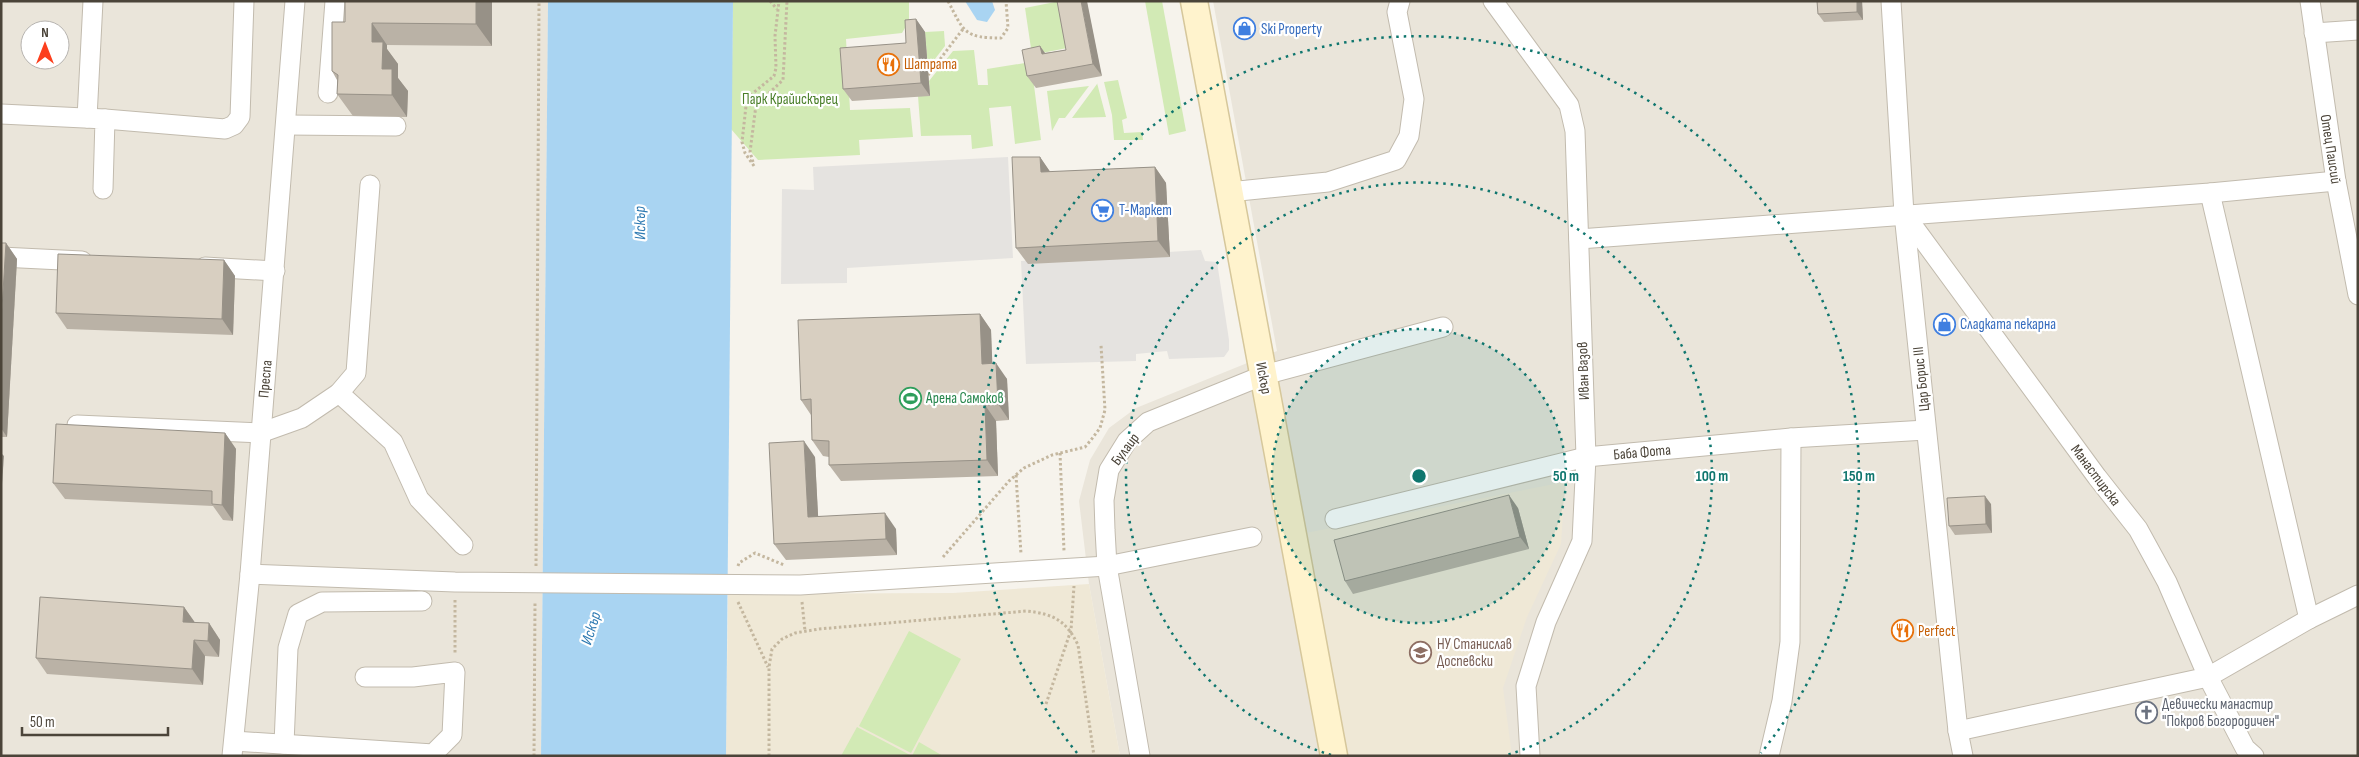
<svg xmlns="http://www.w3.org/2000/svg" width="2359" height="757" font-family="'Sofia Sans Condensed',sans-serif">
	<rect width="100%" height="100%" fill="#f6f3ec"/>
	<!-- residential -->
	<g fill="#eae5da" fill-rule="evenodd">
		<path d="M1 1H548L541 756H1ZM30 30H60V60H30Z"/>
		<path d="M1213 1H2358V756H1120L1089 584 1079 501 1090 460 1109 428 1136 408 1277 351Z"/>
	</g>
	<!-- education -->
	<g fill="#efe8d6">
		<path d="M1565 482 1561 544 1527 617 1503 688 1512 756H1344L1306 533Z"/>
		<path d="M1089 584 1120 756H726L728 594 953 593Z"/>
	</g>
	<!-- green -->
	<g fill="#d2eab5">
		<path d="M733 1H909V21L902 33 846 39 850 110 910 108 913 137 859 140 860 155 758 160 731 129Z"/>
		<path d="M1060 1 1072 47 1032 55 1025 8Z"/>
		<path d="M1145 1H1162L1186 131 1169 135Z"/>
		<path d="M944 31 945 46 928 68 925 32Z"/>
		<path d="M974 50 978 85H988L987 69 1031 62 1041 140 1015 144 1011 106 989 108 993 146 972 149 971 135 921 136 918 96 930 95 929 81 953 51Z"/>
		<path d="M1118 80 1127 118 1122 120 1124 133 1142 132 1143 140H1114L1112 115 1104 82Z"/>
		<path d="M1097 83 1106 117 1072 118 1097 84Z"/>
		<path d="M1089 86 1065 118H1059L1052 131 1047 91Z"/>
		<path d="M909 631 961 659 911 753 859 726Z"/>
		<path d="M857 727 910 755 909 756H841Z"/>
		<path d="M919 742 943 756H912Z"/>
	</g>
	<!-- parking -->
	<g fill="#e5e3e0">
		<path d="M1008 157 1013 258 847 268V283L781 284 782 189 814 190 813 167Z"/>
		<path d="M1201 250 1205 261 1217 262 1229 340V350L1224 357 1169 359 1167 351 1136 354V361L1026 364 1021 261Z"/>
	</g>
	<!-- water -->
	<g fill="#a9d4f2">
		<path d="M548 1H733L726 756H541Z"/>
		<path d="M965 1H992L995 10 987 22 977 20Z"/>
	</g>
	<g fill="none" stroke-linecap="round" stroke-linejoin="round">
		<defs>
			<g id="street">
				<path d="M1493 1 1569 105 1575 131 1586 457 1582 541 1546 622 1526 686 1530 756"/>
				<path d="M1891 1 1904 214 1958 731 1963 756"/>
				<path d="M2310 1 2336 181 2358 295"/>
				<path d="M2314 33 2358 30"/>
				<path d="M328 93 335 1"/>
				<path d="M1 114 105 119 103 189"/>
				<path d="M87 118 93 1"/>
				<path d="M105 119 225 129 234 125 240 117 244 1"/>
				<path d="M286 125 396 126"/>
				<path d="M1229 192 1328 182 1396 160 1409 136 1414 99 1397 12 1400 1"/>
				<path d="M2210 193 2309 619"/>
				<path d="M1905 215 2097 477 2138 529 2167 582 2208 677 2245 748 2254 756"/>
				<path d="M1579 239 2210 193 2336 181"/>
				<path d="M1 257 82 261"/>
				<path d="M205 267 275 271"/>
				<path d="M339 393 393 442 419 499 463 545"/>
				<path d="M77 425 260 433 302 418 339 393 356 373 370 185"/>
				<path d="M1335 519 1586 457 1791 438 1926 430"/>
				<path d="M250 574 455 582 800 585 1107 566 1252 537"/>
				<path d="M1958 731 2208 677 2309 619 2358 595"/>
				<path d="M234 741 433 754 452 735 455 672 413 677H365"/>
				<path d="M284 744 288 648 298 614 322 602 422 601"/>
				<path d="M232 756 250 574 295 1"/>
				<path d="M1140 756 1107 566 1105 530 1104 500 1109 470 1127 441 1148 422 1264 375 1443 327"/>
				<path d="M1769 756 1782 701 1790 642 1791 438"/>
			</g>
			<path id="secondary" d="M1194 1 1334 756"/>
		</defs>
		<!-- street casing -->
		<use href="#street" stroke="#c2bbae" stroke-width="21"/>
		<!-- secondary casing -->
		<use href="#secondary" stroke="#d6c79b" stroke-width="29"/>
		<!-- path -->
		<g stroke="#c4b79f" stroke-width="3" stroke-dasharray="2.5 2.5" stroke-linecap="butt">
			<path d="M770 1 777 9"/>
			<path d="M948 1C964 32 964 38 1001 38L1008 28 1006 1"/>
			<path d="M928 75 963 29"/>
			<path d="M753 162 750 152 756 105 783 80 787 1"/>
			<path d="M754 166 745 153 742 142 746 106 753 93 774 76 776 68 775 36 779 1"/>
			<path d="M1060 453 1064 551"/>
			<path d="M1016 475 1021 554"/>
			<path d="M943 557 1009 481 1024 468 1052 455 1085 447 1091 440 1100 428 1105 410 1101 345"/>
			<path d="M536 566 539 1"/>
			<path d="M738 566 739 563 755 553 784 565"/>
			<path d="M455 600V654"/>
			<path d="M738 602 768 667"/>
			<path d="M802 602 805 631"/>
			<path d="M1046 704 1071 630 1074 586"/>
			<path d="M534 756 535 602"/>
			<path d="M769 756V667L772 649 782 639 795 633 819 629 1027 611C1053 614 1066 620 1078 645L1094 756"/>
		</g>
		<!-- street -->
		<use href="#street" stroke="#fff" stroke-width="19"/>
		<!-- secondary -->
		<use href="#secondary" stroke="#fff3cd" stroke-width="26"/>
	</g>
	<!-- wall -->
	<g fill="#bab2a6">
		<path d="M345 1H492V46L387 45V49L398 64V78L408 91 407 117 353 116 337 94V80L332 71 345 22Z"/>
		<path d="M1057 1 1102 76 1036 88 1027 76 1040 46 1045 53 1066 50Z"/>
		<path d="M1817 1H1862L1863 20 1824 22 1818 14Z"/>
		<path d="M916 19 925 32 930 96 852 101 843 89 906 43Z"/>
		<path d="M1040 157 1050 172 1155 167 1166 183 1170 257 1028 264 1016 248Z"/>
		<path d="M1 243H6L17 259 7 437H1Z"/>
		<path d="M224 260 235 276 233 335 67 329 56 313Z"/>
		<path d="M980 314 991 330 992 363 1007 379 1009 420 996 421 998 476 841 481 829 465V457L823 456 812 440 811 415 801 400Z"/>
		<path d="M225 433 236 449 233 521 223 520 213 506 65 499 53 483Z"/>
		<path d="M815 457 818 516 896 529 897 555 786 560 774 544Z"/>
		<path d="M1991 504 1992 533 1955 535 1949 526Z"/>
		<path d="M1518 508 1529 549 1353 594 1345 581Z"/>
		<path d="M184 607 195 623H209L220 640 219 657 205 656 203 685 47 674 36 658Z"/>
	</g>
	<!-- shaded-wall -->
	<g fill="#979187">
		<path d="M476 1H492V46L476 24Z"/>
		<path d="M1081 1H1087L1102 76 1093 64Z"/>
		<path d="M1857 1H1862L1863 20 1857 12Z"/>
		<path d="M916 19 925 32 930 96 921 83Z"/>
		<path d="M372 23 387 45V49L398 64V78L408 91 407 117 392 95 372 42Z"/>
		<path d="M1040 46 1049 59 1042 54Z"/>
		<path d="M1040 157 1051 173 1041 172Z"/>
		<path d="M1155 167 1166 183 1170 257 1158 241Z"/>
		<path d="M6 243 17 259 7 437 1 428V325Z"/>
		<path d="M224 260 235 276 233 335 222 319Z"/>
		<path d="M980 314 991 330 993 380 982 364Z"/>
		<path d="M996 363 1007 379 1009 420 998 404Z"/>
		<path d="M985 405 996 421 998 476 987 460Z"/>
		<path d="M225 433 236 449 233 521 222 505Z"/>
		<path d="M804 441 815 457 819 533 808 517Z"/>
		<path d="M1 453 4 456 1 498Z"/>
		<path d="M1509 495 1518 508 1529 549 1520 537Z"/>
		<path d="M1985 496 1991 504 1992 533 1986 524Z"/>
		<path d="M885 513 896 529 897 555 886 539Z"/>
		<path d="M184 607 196 624 183 622Z"/>
		<path d="M209 623 220 640 219 657 208 641Z"/>
		<path d="M194 640 205 656 203 685 192 669Z"/>
	</g>
	<!-- building -->
	<g fill="#d8cfc1" stroke="#979187">
		<path d="M345 1H476V24L372 23V42H383L382 69H392V95L337 94 338 75 332 71V22H345Z"/>
		<path d="M1057 1H1081L1093 64 1027 76 1022 50 1040 46 1042 54 1066 50Z"/>
		<path d="M1817 1H1857V12L1818 14Z"/>
		<path d="M916 19 921 83 843 89 840 48 906 43 905 20Z"/>
		<path d="M1012 157H1040L1041 172 1155 167 1158 241 1016 248Z"/>
		<path d="M1 243H6L1 325Z"/>
		<path d="M58 254 224 260 222 319 56 313Z"/>
		<path d="M980 314 982 364 996 363 998 404 985 405 987 460 829 465V441L812 440 811 399 801 400 798 320Z"/>
		<path d="M56 424 225 433 222 505 212 504V491L53 483Z"/>
		<path d="M804 441 808 517 885 513 886 539 774 544 769 443Z"/>
		<path d="M1509 495 1520 537 1345 581 1334 540Z"/>
		<path d="M1985 496 1986 524 1949 526 1947 498Z"/>
		<path d="M40 597 184 607 183 622 209 623 208 641 194 640 192 669 36 658Z"/>
	</g>
	<!-- distance rings -->
	<circle cx="1419" cy="476" r="147" fill="#0f766e" fill-opacity=".12"/>
	<g fill="none" stroke="#0f766e" stroke-width="2.5" stroke-dasharray="2.5 5">
		<circle cx="1419" cy="476" r="147"/>
		<path d="M1331 755A293 293 0 1 1 1507 755"/>
		<path d="M1077 753A440 440 0 1 1 1761 753"/>
	</g>
	<!-- icons -->
	<defs>
		<symbol id="shop-ring" viewBox="-11 -11 22 22"><circle r="9.5" fill="#fff" stroke="#3f7fe0" stroke-width="1.5"/><path d="M-5-2.5h2.3a2.7 3.5 0 0 1 5.4 0H5L5.5 6h-11ZM-1.5-2.5h3a1.5 2.3 0 0 0-3 0Z" fill="#3f7fe0"/></symbol>
		<symbol id="restaurant-ring" viewBox="-11 -11 22 22"><circle r="9.5" fill="#fff" stroke="#e8710a" stroke-width="1.5"/><path d="M-5-6h1v4h1v-4h1v4h1v-4h1v5L-1.5 .5V6h-2V.5L-5-1ZM5-6V6H3V1.5H1.5Q1.5-4 5-6Z" fill="#e8710a"/></symbol>
		<symbol id="supermarket-ring" viewBox="-11 -11 22 22"><circle r="9.5" fill="#fff" stroke="#3f7fe0" stroke-width="1.5"/><path d="M-6-5.5h2.5l.6 2H6L4.5 2H-2.5L-4.4-4H-6ZM-1.5 3.2a1.3 1.3 0 1 0 .1 0ZM3 3.2a1.3 1.3 0 1 0 .1 0Z" fill="#3f7fe0"/></symbol>
		<symbol id="stadium-ring" viewBox="-11 -11 22 22"><circle r="9.5" fill="#fff" stroke="#2e9e5b" stroke-width="1.5"/><path d="M0-5a6.5 5 0 1 0 0 10a6.5 5 0 1 0 0-10ZM-3.5-1.8h7v3.6h-7Z" fill="#2e9e5b"/></symbol>
		<symbol id="school-ring" viewBox="-11 -11 22 22"><circle r="9.5" fill="#fff" stroke="#8d6e63" stroke-width="1.5"/><path d="M0-5L7-2L0 1L-7-2ZM-4 1L0 2.5L4 1V4Q0 6-4 4Z" fill="#8d6e63"/></symbol>
		<symbol id="church-ring" viewBox="-11 -11 22 22"><circle r="9.5" fill="#fff" stroke="#6b7280" stroke-width="1.5"/><path d="M-1.2-6h2.4v3.5h3.3v2.4h-3.3V6h-2.4V-.1h-3.3v-2.4h3.3Z" fill="#6b7280"/></symbol>
	</defs>
	<g fill-rule="evenodd">
		<use href="#shop-ring" x="1232" y="16" width="25" height="25"/>
		<use href="#restaurant-ring" x="876" y="52" width="25" height="25"/>
		<use href="#supermarket-ring" x="1090" y="198" width="25" height="25"/>
		<use href="#shop-ring" x="1932" y="312" width="25" height="25"/>
		<use href="#stadium-ring" x="898" y="386" width="25" height="25"/>
		<use href="#restaurant-ring" x="1890" y="618" width="25" height="25"/>
		<use href="#school-ring" x="1408" y="640" width="25" height="25"/>
		<use href="#church-ring" x="2134" y="700" width="25" height="25"/>
	</g>
	<g text-anchor="middle" stroke-width="4.5" stroke-linejoin="round" paint-order="stroke">
		<!-- shop labels -->
		<g font-size="15" fill="#366cbe" stroke="#fff" text-anchor="start">
			<text x="1261" y="34">Ski Property</text>
			<text x="1119" y="215">Т-Маркет</text>
			<text x="1960" y="329">Сладката пекарна</text>
		</g>
		<!-- food labels -->
		<g font-size="15" fill="#c56008" stroke="#fff" text-anchor="start">
			<text x="904" y="69">Шатрата</text>
			<text x="1918" y="636">Perfect</text>
		</g>
		<!-- park labels -->
		<g font-size="15" fill="#4a7f2a" stroke="#fff">
			<text x="790" y="104">Парк Крайискърец</text>
		</g>
		<!-- street labels -->
		<g font-size="15" fill="#4b4439" stroke="#fff">
			<text transform="translate(2331 149) rotate(81)" y="5">Отец Паисий</text>
			<text transform="translate(1583 371) rotate(-92)" y="5">Иван Вазов</text>
			<text transform="translate(1264 378) rotate(79)" y="5">Искър</text>
			<text transform="translate(265 379) rotate(-85)" y="5">Преспа</text>
			<text transform="translate(1921 379) rotate(-96)" y="5">Цар Борис III</text>
			<text transform="translate(1125 449) rotate(-53)" y="5">Булаир</text>
			<text transform="translate(1642 452) rotate(-5)" y="5">Баба Фота</text>
			<text transform="translate(2096 475) rotate(53)" y="5">Манастирска</text>
		</g>
		<!-- leisure labels -->
		<g font-size="15" fill="#27864d" stroke="#fff" text-anchor="start">
			<text x="926" y="403">Арена Самоков</text>
		</g>
		<!-- education labels -->
		<g font-size="15" fill="#785e54" stroke="#fff" text-anchor="start">
			<text x="1437" y="649">НУ Станислав<tspan x="1437" dy="17">Доспевски</tspan></text>
		</g>
		<!-- worship labels -->
		<g font-size="15" fill="#5b616d" stroke="#fff" text-anchor="start">
			<text x="2162" y="709">Девически манастир<tspan x="2162" dy="17">"Покров Богородичен"</tspan></text>
		</g>
		<!-- water labels -->
		<g font-size="16" font-style="italic" fill="#2e7ab2" stroke="#fff">
			<text transform="translate(639 223) rotate(-91)" y="6">Искър</text>
			<text transform="translate(590 628) rotate(-73)" y="6">Искър</text>
		</g>
	</g>
	<circle cx="1419" cy="476" r="8" fill="#0f766e" stroke="#fff" stroke-width="2.5"/>
	<g font-size="15" text-anchor="middle" font-weight="bold" fill="#0f766e" stroke="#fff" stroke-width="4.5" stroke-linejoin="round" paint-order="stroke">
		<text x="1566" y="481">50 m</text>
		<text x="1712" y="481">100 m</text>
		<text x="1859" y="481">150 m</text>
	</g>
	<!-- border -->
	<rect width="2359" height="757" fill="none" stroke="#4b4439" stroke-width="5"/>
	<!-- north arrow -->
	<g transform="translate(45 45)"><circle r="24" fill="#ffffff" stroke="#b7b4b0"/>
	<path d="M0-4L9 19L0 12L-9 19Z" fill="#fc3f1d"/>
	<text y="-8" font-size="14" font-weight="bold" text-anchor="middle" fill="#4b4439">N</text>
	</g>
	<!-- scale -->
	<path d="M22 727v8h146v-8" fill="none" stroke="#4b4439" stroke-width="2.5"/>
	<text x="30" y="727" font-size="15" fill="#4b4439" stroke="#ffffff" stroke-width="4" paint-order="stroke">50 m</text>
</svg>
